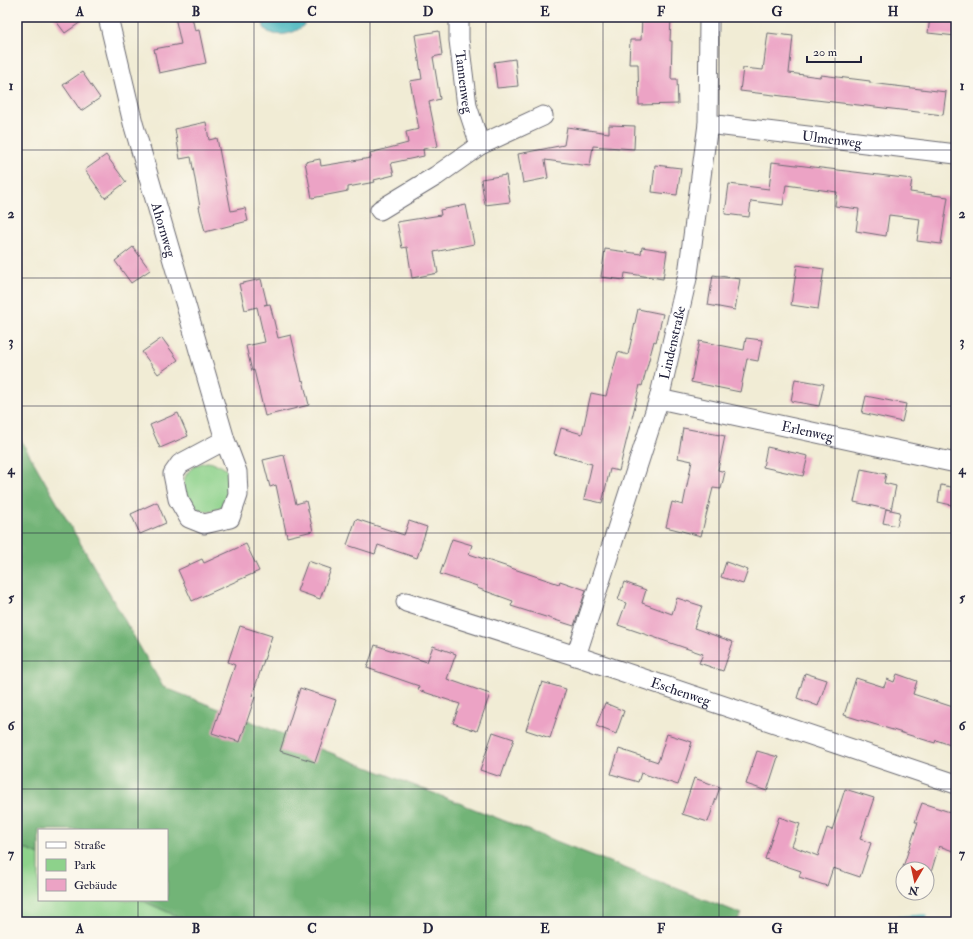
<svg xmlns="http://www.w3.org/2000/svg" width="973" height="939" font-family="'IM FELL Double Pica',serif">
	<rect width="100%" height="100%" fill="#fbf7ec"/>
	<filter id="ink" filterUnits="userSpaceOnUse"><feTurbulence type="fractalNoise" baseFrequency=".025" numOctaves="2"/><feDisplacementMap in="SourceGraphic" scale="8" xChannelSelector="R" yChannelSelector="G"/><feConvolveMatrix kernelMatrix="1 2 1 2 8 2 1 2 1" color-interpolation-filters="sRGB"/></filter>
	<filter id="wash" filterUnits="userSpaceOnUse"><feTurbulence type="fractalNoise" baseFrequency=".012" numOctaves="4" result="noise"/><feDisplacementMap in="SourceGraphic" scale="16" xChannelSelector="R" yChannelSelector="G"/><feGaussianBlur stdDeviation="0.9" result="paint"/><feColorMatrix in="noise" values="0 0 0 0 0 0 0 0 0 0 0 0 0 0 0 0 0 1.4 0 .05"/><feComposite in="paint" operator="in"/></filter>
	<g filter="url(#wash)">
		<rect width="100%" height="100%" fill="#f1ecd5"/>
		<!-- green -->
		<g fill="#8dd28b" stroke="#587a63">
			<path d="M207 462C217 463 222 466 229 472V500C195 537 159 470 207 462Z"/>
			<path d="M17 845 39 855V900H141L190 922H17Z"/>
		</g>
		<!-- forest -->
		<path fill="#72b477" stroke="#4a6b59" d="M17 433 163 687 742 914 736 922H190L141 900H167V830H39V855L17 845Z"/>
		<!-- water -->
		<path fill="#45b5bd" stroke="#346c7c" d="M265 17H309C301 40 254 41 265 17Z"/>
		<g fill="none" stroke-linecap="round" stroke-linejoin="round">
			<!-- stream -->
			<path stroke="#45b5bd" stroke-width="5.5" d="M860 922 925 917"/>
		</g>
		<g id="blocks">
			<!-- building -->
			<g fill="#eca3c5">
				<path d="M53 17H88L65 33Z"/>
				<path d="M175 17H192L195 31 199 30 206 63 159 73 154 49 181 44Z"/>
				<path d="M642 17H671L670 41H672L671 79H677L678 104 639 105 638 64H629L630 40H641Z"/>
				<path d="M930 17H956V36L928 33Z"/>
				<path d="M439 31 442 55 433 57 440 99 429 102 438 146 423 149 424 156 391 163 394 175 374 180 375 182 348 187V191L312 198 305 162 320 159 321 166 371 158 370 153 408 143 406 132 419 129 410 81 422 79 415 35Z"/>
				<path d="M768 33 793 36 789 73 820 77 821 75 870 81V83L946 92 943 115 740 91 743 68 763 70Z"/>
				<path d="M515 59 518 86 497 88 494 62Z"/>
				<path d="M82 72 100 98 81 111 63 85Z"/>
				<path d="M206 122 209 140 217 138 231 211 245 208 248 221 205 232 199 207H200L191 157 180 159 175 129Z"/>
				<path d="M609 125 635 126 634 149 593 146 590 166 545 160 548 178 523 183 518 154 564 145 567 127 609 133Z"/>
				<path d="M106 155 126 182 105 198 85 170Z"/>
				<path d="M772 162 912 179 910 192 948 197 941 244 917 241 920 219 889 215 886 236 856 231 859 209 835 206 837 192 786 185 783 205 751 201 749 217 725 214 729 184 769 189Z"/>
				<path d="M655 165 681 168 677 195 652 192Z"/>
				<path d="M506 175 510 202 485 205 481 179Z"/>
				<path d="M466 205 474 244 434 252 438 273 412 278 407 247 402 248 397 222 441 215 440 210Z"/>
				<path d="M133 247 150 270 131 283 115 261Z"/>
				<path d="M642 247 667 251 663 279 625 273 624 280 601 277 605 249 641 254Z"/>
				<path d="M797 265 824 269 818 309 791 305Z"/>
				<path d="M713 275 740 279 735 310 708 305Z"/>
				<path d="M261 279 267 304 264 305 270 304 278 338 291 335 302 381 303 380 309 405 265 416 254 370 252 371 246 346 265 342 257 307 245 310 239 284Z"/>
				<path d="M638 309 663 314 656 342 654 341 642 386 640 385 619 471 610 469 602 503 584 499 592 464 554 454 561 428 582 434 591 393 606 396 618 352 628 355Z"/>
				<path d="M162 338 178 360 158 374 142 352Z"/>
				<path d="M746 338 762 340 758 361 747 359 740 392 691 382 699 341 744 350Z"/>
				<path d="M795 379 824 384 819 406 791 401Z"/>
				<path d="M866 396 906 404 902 422 862 413Z"/>
				<path d="M178 413 188 436 160 448 150 425Z"/>
				<path d="M683 428 725 436 718 470 725 472 721 489 713 488 701 536 666 527 672 502 683 505 692 461 678 458Z"/>
				<path d="M767 447 808 456 803 476 763 467Z"/>
				<path d="M284 455 296 504 306 501 313 531 287 537 276 485 270 487 263 460Z"/>
				<path d="M861 469 886 474 884 483 896 486 891 510 854 502Z"/>
				<path d="M941 485 956 488V506L938 502Z"/>
				<path d="M157 502 166 523 140 534 131 514Z"/>
				<path d="M886 509 900 512 897 526 883 523Z"/>
				<path d="M356 519 404 535 409 521 427 527 417 558 378 545 375 554 347 545Z"/>
				<path d="M452 539 472 545 469 554 559 584 560 581 586 590 574 626 511 606 513 601 477 588V586L440 574Z"/>
				<path d="M246 544 259 571 192 601 178 570 202 559 204 563Z"/>
				<path d="M308 561 331 569 320 599 297 591Z"/>
				<path d="M726 562 748 570 743 584 721 577Z"/>
				<path d="M624 582 646 590 642 603 672 614 677 598 702 606 694 628 733 642 723 671 699 663 703 654 618 625 626 603 618 600Z"/>
				<path d="M240 626 272 636 252 696 255 697 240 742 212 733 235 665 228 662Z"/>
				<path d="M375 645 427 662 433 646 456 654 447 679 490 694 477 731 453 723 460 704 418 690 419 686 367 668Z"/>
				<path d="M805 673 827 680 818 706 797 698Z"/>
				<path d="M897 674 917 681 913 694 956 708V747L936 740 935 743 844 715 856 678 884 687 887 679 894 682Z"/>
				<path d="M542 682 566 689 550 738 526 730Z"/>
				<path d="M300 688 336 700 315 762 280 751Z"/>
				<path d="M605 703 624 711 616 734 596 726Z"/>
				<path d="M493 732 514 739 501 777 480 770Z"/>
				<path d="M667 734 692 742 678 785 641 773 638 782 611 774 619 749 658 762Z"/>
				<path d="M757 751 778 757 767 791 746 784Z"/>
				<path d="M694 778 720 787 708 822 682 814Z"/>
				<path d="M845 789 874 798 860 839 871 843 860 877 833 868 827 886 799 877 801 871 765 859 779 817 800 824 792 846 818 856 827 828 832 830Z"/>
				<path d="M922 803 956 814V852L939 846 929 879 927 878V869H903V871L902 870 918 822H915Z"/>
			</g>
		</g>
	</g>
	<g filter="url(#ink)">
		<use href="#blocks" fill-opacity="0" stroke="#6a6971" stroke-width="1"/>
		<g fill="none" stroke-linecap="round" stroke-linejoin="round">
			<defs>
				<g id="street">
					<path id="s1" d="M108 17 133 123 225 440 237 472 238 495 230 518 204 524 189 518 178 499 173 474 180 464 225 440"/>
					<path id="s2" d="M459 17V40L467 106 480 145"/>
					<path id="s3" d="M708 124 956 154"/>
					<path d="M380 210 436 176 480 145 543 116"/>
					<path id="s4" d="M659 399 956 463"/>
					<path id="s5" d="M406 602 576 656 956 784"/>
					<path id="s6" d="M576 656 659 399 688 274 708 124 709 17"/>
				</g>
			</defs>
			<!-- street casing -->
			<use href="#street" stroke="#6a6971" stroke-width="21"/>
			<!-- street -->
			<use href="#street" stroke="#fff" stroke-width="19"/>
		</g>
	</g>
	<!-- grid -->
	<path fill="none" stroke="#22223b" stroke-width="1" stroke-opacity="0.55" d="M138 17V830M254 17V922M370 17V922M486 17V922M603 17V922M719 17V922M835 17V922M17 150H956M17 278H956M17 406H956M17 533H956M17 661H956M17 789H956M138 900V922"/>
	<g text-anchor="middle" stroke-width="3" stroke-linejoin="round" paint-order="stroke">
		<!-- street labels -->
		<g font-size="14" fill="#22223b" stroke="#fbf7ec">
			<text dy="5" stroke="none"><textPath href="#s2" startOffset="65">Tannenweg</textPath></text>
			<text dy="5" stroke="none"><textPath href="#s3" startOffset="125">Ulmenweg</textPath></text>
			<text dy="5" stroke="none"><textPath href="#s1" startOffset="220">Ahornweg</textPath></text>
			<text dy="5" stroke="none"><textPath href="#s6" startOffset="328">Lindenstraße</textPath></text>
			<text dy="5" stroke="none"><textPath href="#s4" startOffset="152">Erlenweg</textPath></text>
			<text dy="5" stroke="none"><textPath href="#s5" startOffset="289">Eschenweg</textPath></text>
		</g>
	</g>
	<!-- margin -->
	<rect width="973" height="939" fill="none" stroke="#fbf7ec" stroke-width="44"/>
	<!-- legend -->
	<rect x="38" y="829" width="130" height="72" fill="#fbf7ec" stroke="#a4a2a5"/>
	<rect x="46" y="842" width="20" height="6" fill="#ffffff" stroke="#a4a2a5"/>
	<text x="74" y="849" font-size="12" fill="#22223b">Straße</text>
	<rect x="46" y="859" width="20" height="12" fill="#8dd28b" stroke="#a4a2a5"/>
	<text x="74" y="869" font-size="12" fill="#22223b">Park</text>
	<rect x="46" y="879" width="20" height="12" fill="#eca3c5" stroke="#a4a2a5"/>
	<text x="74" y="889" font-size="12" fill="#22223b">Gebäude</text>
	<!-- north arrow -->
	<g transform="translate(915 881) rotate(189)"><circle r="19" fill="#fbf7ec" stroke="#a4a2a5"/>
	<path d="M0-3L7 15L0 10L-7 15Z" fill="#c8321e"/>
	<text y="-6" font-size="11" font-weight="bold" text-anchor="middle" fill="#22223b">N</text>
	</g>
	<!-- scale -->
	<path d="M807 56v6h54v-6" fill="none" stroke="#22223b" stroke-width="2"/>
	<text x="813" y="56" font-size="12" fill="#22223b" stroke="#fbf7ec" stroke-width="3" paint-order="stroke">20 m</text>
	<rect x="22" y="22" width="929" height="895" fill="none" stroke="#22223b" stroke-width="1.5"/>
	<g font-size="13" text-anchor="middle" font-weight="bold" fill="#22223b">
		<text x="80" y="16">A</text>
		<text x="196" y="16">B</text>
		<text x="312" y="16">C</text>
		<text x="428" y="16">D</text>
		<text x="545" y="16">E</text>
		<text x="661" y="16">F</text>
		<text x="777" y="16">G</text>
		<text x="893" y="16">H</text>
		<text x="11" y="90">1</text>
		<text x="962" y="90">1</text>
		<text x="11" y="218">2</text>
		<text x="962" y="218">2</text>
		<text x="11" y="346">3</text>
		<text x="962" y="346">3</text>
		<text x="11" y="474">4</text>
		<text x="962" y="474">4</text>
		<text x="11" y="602">5</text>
		<text x="962" y="602">5</text>
		<text x="11" y="730">6</text>
		<text x="962" y="730">6</text>
		<text x="11" y="858">7</text>
		<text x="962" y="858">7</text>
		<text x="80" y="933">A</text>
		<text x="196" y="933">B</text>
		<text x="312" y="933">C</text>
		<text x="428" y="933">D</text>
		<text x="545" y="933">E</text>
		<text x="661" y="933">F</text>
		<text x="777" y="933">G</text>
		<text x="893" y="933">H</text>
	</g>
</svg>
